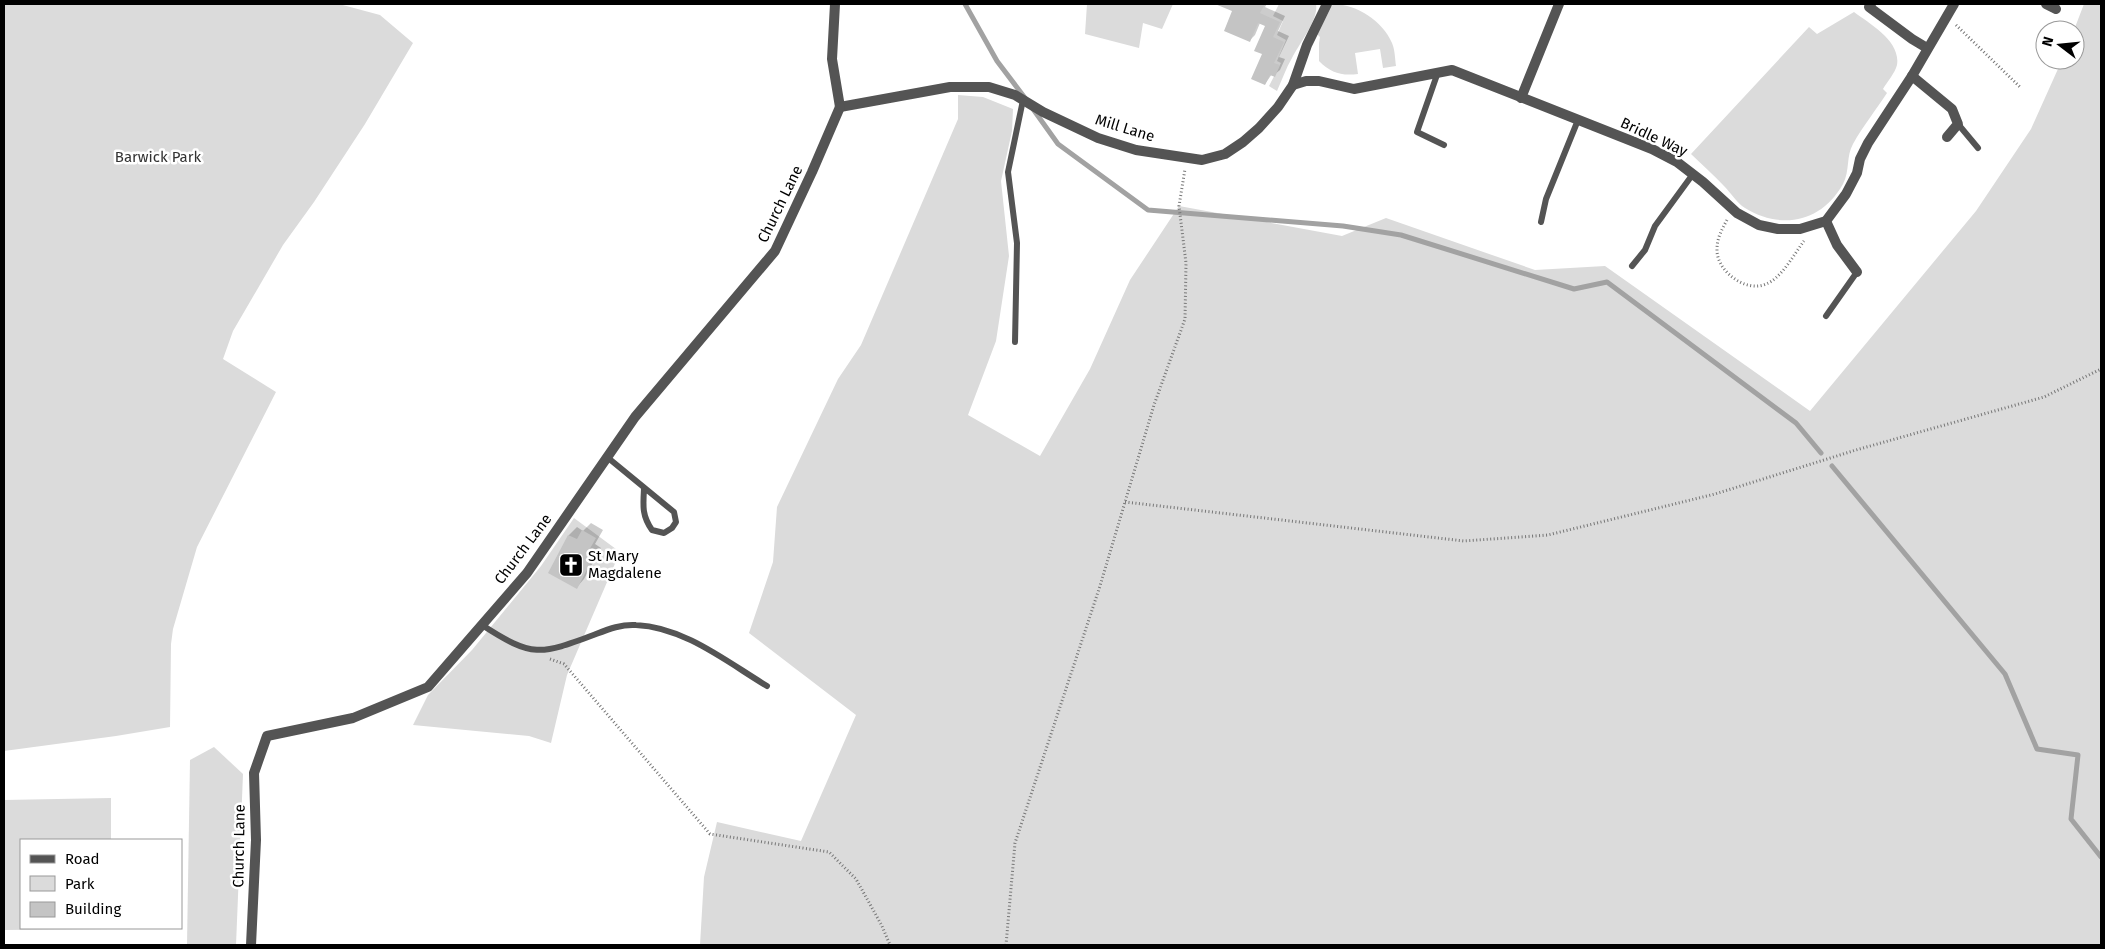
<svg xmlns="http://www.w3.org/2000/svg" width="2105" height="949" font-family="'Fira Sans',sans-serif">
	<rect width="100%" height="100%" fill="#fff"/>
	<!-- green -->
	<g fill="#dbdbdb">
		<path d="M4 4H339L380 15 413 43 365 124 314 202 283 245 233 331 223 359 276 392 197 547 173 629 171 644 170 727 116 736 4 751Z"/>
		<path d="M1087 4H1173L1162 29 1143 23 1139 48 1085 34Z"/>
		<path d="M1279 4H1316C1319 19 1299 44 1292 58 1286 68 1282 80 1277 91L1269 86 1281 63 1277 61 1286 40 1277 35 1283 21 1273 16Z"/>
		<path d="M1333 4C1356 4 1383 21 1392 43 1395 50 1395 59 1396 66L1383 68 1380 49 1355 53 1358 74C1341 76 1331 73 1319 61V43L1320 37 1317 34Z"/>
		<path d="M2084 4H2101V945H700L704 877 717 822 801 841 856 715 749 633 773 562 777 507 838 379 861 345 958 119V95L983 97 1013 109 1012 131 1001 181 1009 256 996 341 968 415 1040 456 1090 369 1130 280 1179 206 1342 236 1386 218 1535 270 1605 266 1810 411 1976 211 2031 129 2062 60H2075L2074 30Z"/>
		<path d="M1854 12C1870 24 1901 41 1897 65 1895 73 1887 82 1883 89L1887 93C1876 110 1863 126 1853 144 1846 156 1850 171 1843 184 1821 223 1781 230 1745 208 1737 203 1731 193 1724 186 1714 175 1702 165 1691 154L1809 27 1817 34Z"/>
		<path d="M574 518 620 552 567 675 551 743 529 736 413 725 428 695 472 650 541 566Z"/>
		<path d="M214 747 243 774 236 945H187L190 760Z"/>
		<path d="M111 798V840H21V928L112 929 4 930V800Z"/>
	</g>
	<!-- shadow -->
	<g fill="#0003">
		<path d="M1218 4H1267L1265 7 1285 16 1278 31 1289 36 1279 57 1285 59 1280 70 1274 75 1272 74 1265 84 1264 54 1267 26 1260 23 1255 35 1249 41 1234 11Z"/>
		<path d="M591 523 603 530 595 544 601 548 584 579 577 587 550 573 569 535 577 527 583 531Z"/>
	</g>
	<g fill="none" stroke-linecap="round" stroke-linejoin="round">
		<!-- stream -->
		<g stroke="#a2a2a2" stroke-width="5">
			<path d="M965 4 997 61 1025 98"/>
			<path d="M1033 109 1058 144 1148 210 1343 226 1401 235 1574 289 1607 282 1796 423 1821 453"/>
			<path d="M1832 466 2005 674 2037 749 2078 755 2071 819 2101 857"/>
		</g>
	</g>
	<!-- building -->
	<g fill="#c4c4c4">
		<path d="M1215 4H1265L1260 13 1280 22 1273 37 1284 42 1274 63 1280 65 1275 77 1270 75 1265 85 1251 79 1262 54 1254 51 1265 26 1258 23 1250 42 1224 31 1232 11Z"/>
		<path d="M582 530 596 538 588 552 594 556 577 589 548 573 568 535 577 539Z"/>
	</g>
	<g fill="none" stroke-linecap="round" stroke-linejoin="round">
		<!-- path -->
		<g stroke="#767676" stroke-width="3" stroke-dasharray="1 2.5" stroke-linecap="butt">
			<path d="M1956 25 2020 87"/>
			<path d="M1727 220C1722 229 1717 238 1717 249 1716 271 1746 293 1766 284 1782 278 1794 254 1804 241"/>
			<path d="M1125 502 1464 541 1548 535 1715 494 1856 450 2044 397 2101 369"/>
			<path d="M550 659 564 664 710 834 829 852 856 879 882 926 890 945"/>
			<path d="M1006 945 1015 843 1100 586 1154 405 1185 319 1186 263 1179 206 1185 169"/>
		</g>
		<!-- lane -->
		<g stroke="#545454" stroke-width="6">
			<path d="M1438 72 1417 132 1444 145"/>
			<path d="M1958 124 1978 148"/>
			<path d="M1541 222 1546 199 1578 120"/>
			<path d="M1632 266 1645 250 1655 226 1693 174"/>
			<path d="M1826 316 1857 272"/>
			<path d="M1015 342 1017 243 1008 172 1023 100"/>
			<path d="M607 457 674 512 676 522 672 528 664 533 652 530C642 516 643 506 644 489"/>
			<path d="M482 625C533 658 540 655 596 634 609 629 622 624 636 625 684 627 727 662 767 686"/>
		</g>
		<!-- street -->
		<g stroke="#545454" stroke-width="10">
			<path d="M835 4 832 59 840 107"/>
			<path d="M1871 4 1869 7 1912 39 1927 48"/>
			<path d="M2046 4 2056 9"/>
			<path d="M1912 76 1952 109 1958 124 1947 137"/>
			<path d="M1293 85 1306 81H1319L1354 89 1452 70 1652 149 1677 162 1703 182 1737 213 1759 225 1778 229H1800L1826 221 1846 194 1857 173 1860 159 1868 143 1912 76 1954 4"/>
			<path d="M1521 98 1559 4"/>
			<path d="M840 107 950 87H989L1015 95 1043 112 1098 138 1136 150 1202 160 1225 154 1243 142 1259 128 1278 107 1293 85 1307 45 1327 4"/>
			<path d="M1826 221 1837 245 1857 272"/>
			<path d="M251 945 256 840 254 773 267 736 353 718 428 687 527 573 635 417 775 251 812 172 840 107"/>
		</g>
	</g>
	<!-- icons -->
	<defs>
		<symbol id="church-square" viewBox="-11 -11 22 22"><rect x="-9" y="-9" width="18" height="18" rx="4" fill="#000" stroke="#fff"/><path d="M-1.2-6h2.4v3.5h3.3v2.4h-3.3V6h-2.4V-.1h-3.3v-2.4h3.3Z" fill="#fff"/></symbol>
	</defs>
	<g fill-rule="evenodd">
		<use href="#church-square" x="557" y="551" width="28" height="28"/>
	</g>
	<g text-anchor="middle" stroke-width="5" stroke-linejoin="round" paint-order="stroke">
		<!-- street labels -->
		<g font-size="15" fill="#000" stroke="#fff">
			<text transform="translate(1125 128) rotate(17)" y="5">Mill Lane</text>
			<text transform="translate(1654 137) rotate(25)" y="5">Bridle Way</text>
			<text transform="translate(780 204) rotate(-64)" y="5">Church Lane</text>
			<text transform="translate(523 549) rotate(-53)" y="5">Church Lane</text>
			<text transform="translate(239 846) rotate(-89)" y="5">Church Lane</text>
		</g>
		<!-- park labels -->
		<g font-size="15" fill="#323232" stroke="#fff">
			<text x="158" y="162">Barwick Park</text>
		</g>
		<!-- poi labels -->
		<g font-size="15" fill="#000" stroke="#fff" text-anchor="start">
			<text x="588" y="561">St Mary<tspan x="588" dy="17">Magdalene</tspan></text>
		</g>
	</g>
	<!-- border -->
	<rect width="2105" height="949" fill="none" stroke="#000000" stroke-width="10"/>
	<!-- legend -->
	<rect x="20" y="839" width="162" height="90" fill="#ffffff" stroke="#999999"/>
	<rect x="30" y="855" width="25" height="8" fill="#545454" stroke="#999999"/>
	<text x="65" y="864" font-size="15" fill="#000000">Road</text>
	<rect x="30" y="876" width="25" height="15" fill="#dbdbdb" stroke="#999999"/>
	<text x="65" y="889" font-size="15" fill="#000000">Park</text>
	<rect x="30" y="902" width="25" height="15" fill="#c4c4c4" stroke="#999999"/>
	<text x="65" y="914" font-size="15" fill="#000000">Building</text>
	<!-- north arrow -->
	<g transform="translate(2060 45) rotate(286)"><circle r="24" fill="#ffffff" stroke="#999999"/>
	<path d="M0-4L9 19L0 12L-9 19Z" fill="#000000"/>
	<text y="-8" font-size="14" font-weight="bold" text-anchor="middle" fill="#000000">N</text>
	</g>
</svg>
